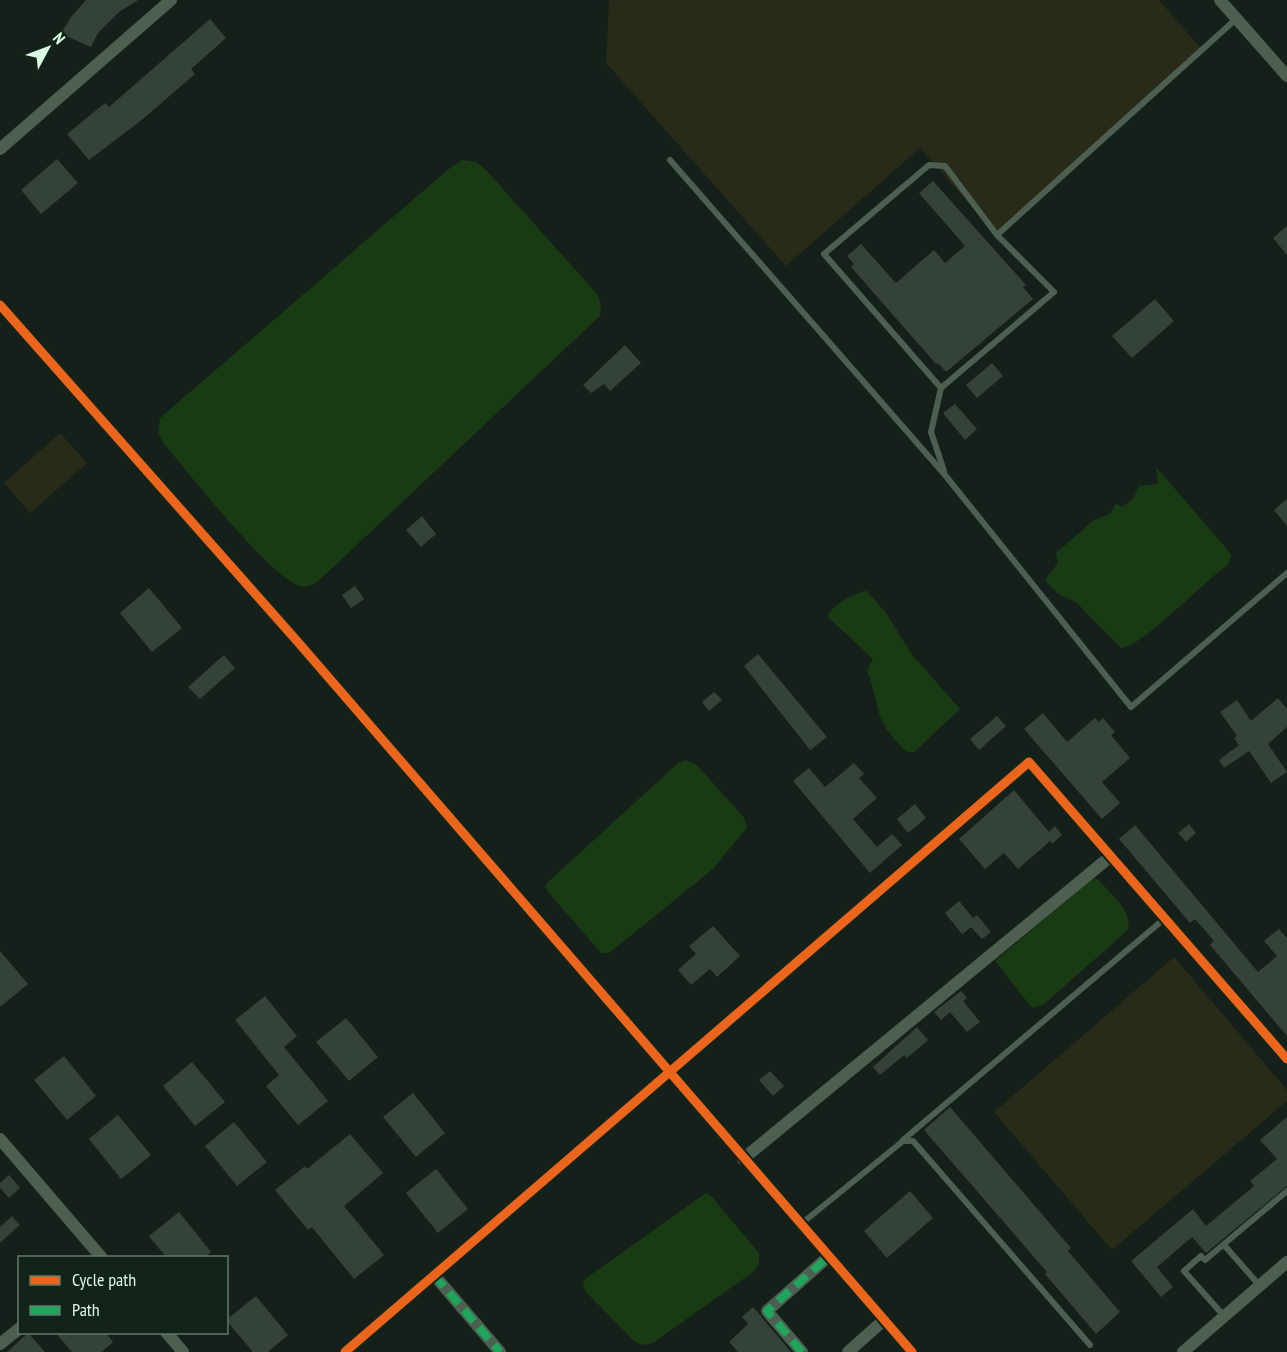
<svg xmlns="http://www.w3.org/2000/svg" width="1287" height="1352" font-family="'PT Sans Narrow',sans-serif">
	<rect width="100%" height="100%" fill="#16201a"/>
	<!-- green -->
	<g fill="#272b17">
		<path d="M609 0H1159L1204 52 997 235 920 148 786 266 606 63Z"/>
		<path d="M60 433 87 463 30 513 4 483Z"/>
		<path d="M1174 957 1287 1090V1101L1112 1250 994 1112Z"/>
	</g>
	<!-- water -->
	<g fill="#193b13">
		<path d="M462 160 476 162 486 170 597 294 601 304 600 316 328 572C320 579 313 588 301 586 272 580 188 472 165 445L158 433 160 418 450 168Z"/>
		<path d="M1156 467 1227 549 1231 556 1228 565C1206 579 1141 648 1121 648L1076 602 1058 594 1045 580 1058 563 1056 553 1094 520 1110 514 1116 504 1122 507 1133 499 1139 486 1158 484Z"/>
		<path d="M867 591 886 613 913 656 960 709 914 752H907C897 743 882 726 879 713 875 698 873 685 867 671L873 659 828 617C831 605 855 592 867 591Z"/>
		<path d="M685 760 697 765 744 818 747 827 713 869 614 949 608 953H601L550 894 545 887 547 883 678 763Z"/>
		<path d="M1092 879H1097C1109 892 1133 910 1128 930L1044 1004 1032 1008 995 961Z"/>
		<path d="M706 1193 711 1196 759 1253V1263L753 1272 653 1343 643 1345 635 1342 586 1292 583 1286 585 1279Z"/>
	</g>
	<!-- building -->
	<g fill="#344239">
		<path d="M86 0H138L119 12 98 33 91 47 61 34 71 17Z"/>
		<path d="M210 19 226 38 191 69 195 74 143 119 89 160 67 134 105 103 109 107Z"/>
		<path d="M57 159 78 183 41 214 21 190Z"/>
		<path d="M933 181 1026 285 1023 287 1033 299 946 372 938 363 936 364 851 267 854 264 847 256 861 244 896 283 934 250 945 263 965 246 919 193Z"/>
		<path d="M1287 226V255L1273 238Z"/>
		<path d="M1155 299 1174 321 1132 358 1112 336Z"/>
		<path d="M625 345 641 363 610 391 604 384 591 393 583 385Z"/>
		<path d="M992 363 1003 376 977 398 966 385Z"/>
		<path d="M955 404 977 429 965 440 943 413Z"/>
		<path d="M1287 499V526L1274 510Z"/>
		<path d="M422 516 436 534 421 547 406 530Z"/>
		<path d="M355 586 364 599 351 608 342 595Z"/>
		<path d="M149 588 182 628 152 652 120 613Z"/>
		<path d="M758 654 827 737 810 750 744 666Z"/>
		<path d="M224 655 235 668 200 699 188 687Z"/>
		<path d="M714 692 722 700 709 711 702 702Z"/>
		<path d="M1278 698 1287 709V727L1268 744 1287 772 1271 783 1249 751 1224 768 1219 760 1239 745 1234 738 1237 736 1220 712 1237 700 1251 721Z"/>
		<path d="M1043 713 1067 742 1095 718 1099 722 1103 718 1115 732 1111 735 1130 758 1102 782 1120 803 1102 819 1024 729Z"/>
		<path d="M997 716 1006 726 979 750 970 739Z"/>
		<path d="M854 763 864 774 859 778 877 798 853 819 877 847 892 834 902 845 870 873 793 781 809 768 825 787Z"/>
		<path d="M1014 790 1049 832 1055 826 1062 835 1052 844 1050 841 1018 869 1004 853 985 869 959 839Z"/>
		<path d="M915 804 926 818 908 833 897 819Z"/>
		<path d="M1189 824 1196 833 1186 842 1178 833Z"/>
		<path d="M1135 825 1258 972 1277 956 1264 941 1279 929 1287 938V1036L1210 945 1214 941 1195 919 1190 923 1119 839Z"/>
		<path d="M959 901 973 918 977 915 991 932 982 939 971 927 962 934 945 913Z"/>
		<path d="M713 926 740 956 717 977 710 969 691 985 678 970 696 954 689 946Z"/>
		<path d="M0 951 28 984 0 1007Z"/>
		<path d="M961 991 967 998 963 1001 980 1022 967 1032 950 1012 941 1020 934 1012Z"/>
		<path d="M265 996 297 1036 284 1047 328 1101 298 1125 266 1086 279 1075 235 1020Z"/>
		<path d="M346 1018 378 1057 349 1081 316 1042Z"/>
		<path d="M917 1027 928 1040 907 1058 904 1055 880 1075 873 1067Z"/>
		<path d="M64 1056 96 1096 67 1120 34 1080Z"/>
		<path d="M192 1062 225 1102 195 1126 163 1086Z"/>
		<path d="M770 1071 784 1086 773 1096 759 1080Z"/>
		<path d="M413 1093 445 1133 416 1157 383 1117Z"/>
		<path d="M950 1107 1071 1248 1068 1251 1120 1312 1096 1334 1045 1274 1047 1272 924 1130Z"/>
		<path d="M118 1115 151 1155 121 1179 89 1139Z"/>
		<path d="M1287 1117V1186L1206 1253 1192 1237 1157 1267 1173 1287 1161 1297 1131 1261 1193 1209 1206 1226 1254 1186 1250 1181 1277 1159 1260 1140Z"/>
		<path d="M234 1122 267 1162 237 1186 205 1146Z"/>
		<path d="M350 1134 383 1173 344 1206 384 1255 354 1279 312 1227 308 1230 275 1190 305 1166 307 1169Z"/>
		<path d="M436 1169 468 1209 438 1233 406 1193Z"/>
		<path d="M9 1175 20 1188 9 1198 0 1188V1183Z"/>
		<path d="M910 1191 933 1218 887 1258 864 1231Z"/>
		<path d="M179 1212 211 1252 205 1257H166L149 1236Z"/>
		<path d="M12 1216 20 1225 0 1243V1227Z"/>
		<path d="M256 1296 288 1335 268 1352H253L226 1320Z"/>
		<path d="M753 1307 760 1315 791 1352H738L729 1342 748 1324 742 1317Z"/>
		<path d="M55 1332H105L113 1342 102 1352H72Z"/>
		<path d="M28 1333 45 1352H7Z"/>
	</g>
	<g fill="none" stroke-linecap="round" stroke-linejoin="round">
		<!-- service -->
		<g stroke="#4d5f51" stroke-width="6">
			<path d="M670 160 945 475 1131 707 1287 573"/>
			<path d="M941 388 1054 292 997 235"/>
			<path d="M944 471 931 432 941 388 824 254 929 165 945 166 997 235 1236 19"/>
			<path d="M903 1140 1164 919"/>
			<path d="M801 1224 903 1141H913L1090 1345"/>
			<path d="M1224 1245 1260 1286"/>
			<path d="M1224 1316 1184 1271 1201 1256 1205 1260 1287 1191"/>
		</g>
		<!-- minor -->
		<g stroke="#4d5f51" stroke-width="12">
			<path d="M1220 0 1287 76"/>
			<path d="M0 149 171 0"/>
			<path d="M0 305 297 641 912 1352"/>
			<path d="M0 1139 102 1258"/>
			<path d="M743 1159 1111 856"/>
			<path d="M434 1275 500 1352"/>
			<path d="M166 1332 183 1352"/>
			<path d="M0 1344 20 1328"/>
			<path d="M345 1352 1029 762 1287 1059"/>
			<path d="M802 1352 767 1311 828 1257"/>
			<path d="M848 1352 884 1320"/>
			<path d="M1183 1352 1287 1262"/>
		</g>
		<!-- quiet -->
		<g stroke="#20a55d" stroke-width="8" stroke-dasharray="15 8" stroke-linecap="butt">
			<path d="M434 1275 500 1352"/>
			<path d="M802 1352 767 1311 828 1257"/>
		</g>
		<defs>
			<g id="cycleway">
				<path d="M0 305 297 641 912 1352"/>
				<path d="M345 1352 1029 762 1287 1059"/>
			</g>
		</defs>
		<!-- cycleway casing -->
		<use href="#cycleway" stroke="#122419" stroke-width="13"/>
		<!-- cycleway -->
		<use href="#cycleway" stroke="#eb651d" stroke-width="9"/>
	</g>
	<!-- legend -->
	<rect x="18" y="1256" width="210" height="78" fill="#122419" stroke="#627a6a" stroke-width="1.5"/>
	<rect x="30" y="1276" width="30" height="9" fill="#eb651d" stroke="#627a6a" stroke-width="1.5"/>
	<text x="72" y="1286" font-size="18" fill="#dbfae4">Cycle path</text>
	<rect x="30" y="1306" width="30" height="9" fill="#20a55d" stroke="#627a6a" stroke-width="1.5"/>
	<text x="72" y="1316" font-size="18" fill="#dbfae4">Path</text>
	<!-- north arrow -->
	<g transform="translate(48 48) rotate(49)" stroke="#122419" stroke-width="4.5" paint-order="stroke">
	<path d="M0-4.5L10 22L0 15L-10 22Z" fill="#dbfae4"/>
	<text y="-9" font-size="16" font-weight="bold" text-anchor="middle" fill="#dbfae4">N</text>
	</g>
</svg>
